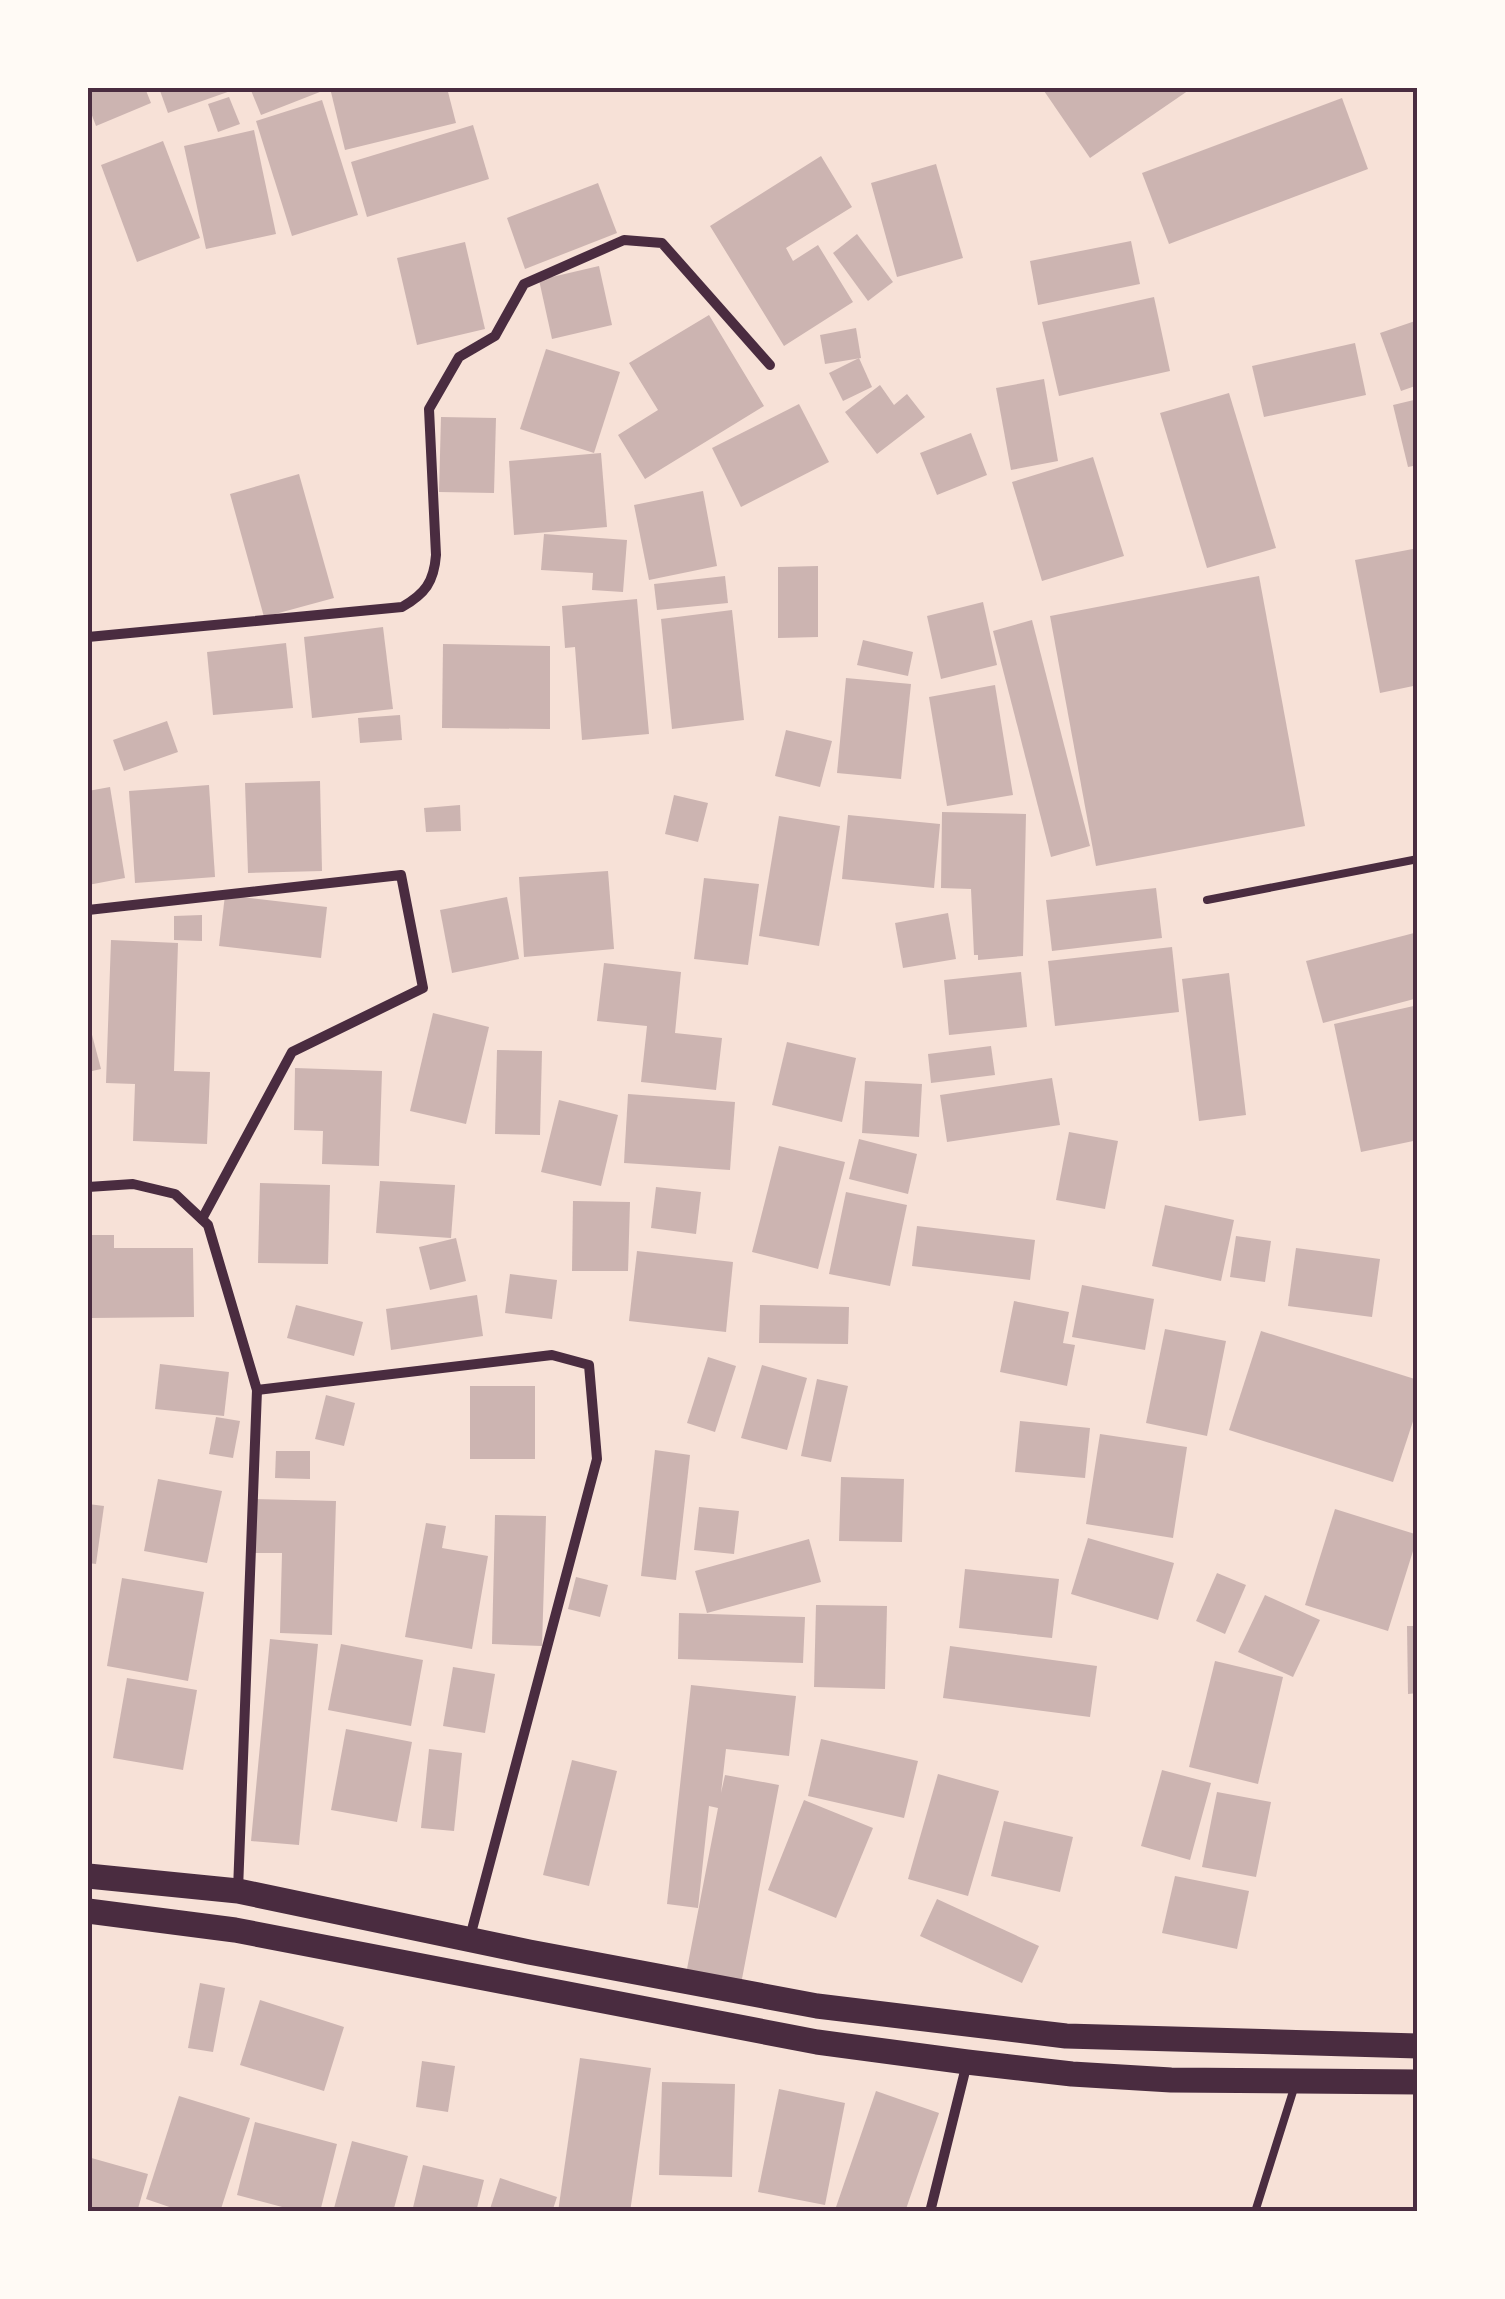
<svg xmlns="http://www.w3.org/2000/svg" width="1505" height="2299" font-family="'Crimson Pro',serif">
	<rect width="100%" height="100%" fill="#f7e1d7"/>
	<!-- building -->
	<g fill="#ccb4b1">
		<path d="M88 88H145L151 103 96 126 88 105Z"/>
		<path d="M159 88H239L168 113Z"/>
		<path d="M250 88H324L325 90 261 115Z"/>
		<path d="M330 88H447L456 123 345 150Z"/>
		<path d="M1042 88H1192L1090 158Z"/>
		<path d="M229 97 240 124 218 132 208 104Z"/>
		<path d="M1342 98 1368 169 1169 244 1142 173Z"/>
		<path d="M322 100 358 215 292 236 256 121Z"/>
		<path d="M473 125 489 179 367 217 351 162Z"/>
		<path d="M254 130 276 234 206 249 184 146Z"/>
		<path d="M163 141 200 238 137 262 101 165Z"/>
		<path d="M821 156 852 207 786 248 793 261 818 245 853 302 784 346 710 226Z"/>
		<path d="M936 164 963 258 897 277 871 183Z"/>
		<path d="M598 183 617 233 525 269 507 218Z"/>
		<path d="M857 234 893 282 868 301 833 253Z"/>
		<path d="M1131 241 1140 284 1038 305 1030 261Z"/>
		<path d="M465 242 485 329 417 345 397 258Z"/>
		<path d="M599 266 612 325 552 339 539 280Z"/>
		<path d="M1154 297 1170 371 1059 396 1042 322Z"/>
		<path d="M709 315 764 406 645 479 618 435 658 410 629 363Z"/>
		<path d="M1418 320V385L1401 391 1380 333Z"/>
		<path d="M856 328 861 358 825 364 820 335Z"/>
		<path d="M1355 343 1366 395 1264 417 1252 366Z"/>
		<path d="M546 349 620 372 594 453 520 429Z"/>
		<path d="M859 358 872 387 843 401 829 373Z"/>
		<path d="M1044 379 1058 461 1011 470 996 388Z"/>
		<path d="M880 385 894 405 907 394 925 417 877 454 845 412Z"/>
		<path d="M1229 393 1276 548 1207 568 1160 413Z"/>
		<path d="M1418 399V465L1408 467 1393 405Z"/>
		<path d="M799 404 829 462 741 507 712 448Z"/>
		<path d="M441 417 496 418 494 493 439 492Z"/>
		<path d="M971 433 987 475 937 495 920 453Z"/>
		<path d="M601 453 607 527 514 535 509 461Z"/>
		<path d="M1093 457 1124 556 1042 581 1012 482Z"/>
		<path d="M299 474 334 598 264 617 230 494Z"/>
		<path d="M703 491 717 566 649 580 634 505Z"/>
		<path d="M544 534 627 540 623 592 592 590 593 573 541 570Z"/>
		<path d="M1418 548V685L1380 693 1355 560Z"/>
		<path d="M818 566V637L778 638V567Z"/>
		<path d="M725 576 728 603 657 610 654 584Z"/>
		<path d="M1259 576 1305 826 1096 866 1050 616Z"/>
		<path d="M637 599 649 734 582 740 575 647 565 648 562 606Z"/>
		<path d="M983 602 997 665 941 679 927 616Z"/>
		<path d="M732 610 744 720 672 729 661 619Z"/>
		<path d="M1032 620 1090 846 1051 857 993 631Z"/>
		<path d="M383 627 393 709 312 718 304 637Z"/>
		<path d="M863 640 913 652 908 676 857 665Z"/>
		<path d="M286 643 293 708 213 715 207 652Z"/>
		<path d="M443 644 550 646V729L442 728Z"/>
		<path d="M846 678 911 684 901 779 837 773Z"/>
		<path d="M995 685 1013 795 947 806 929 697Z"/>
		<path d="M400 715 402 740 360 743 358 718Z"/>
		<path d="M167 721 178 752 124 771 113 740Z"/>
		<path d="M786 730 832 741 820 787 775 776Z"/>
		<path d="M320 781 322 871 248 873 245 783Z"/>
		<path d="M209 785 215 877 135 883 129 791Z"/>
		<path d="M110 787 125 878 88 885V791Z"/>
		<path d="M674 795 708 803 698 842 665 834Z"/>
		<path d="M460 805 461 831 426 832 424 808Z"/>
		<path d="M942 812 1026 814 1023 956 978 960V955H974L971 889 941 888Z"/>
		<path d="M848 815 940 824 934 888 842 879Z"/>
		<path d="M779 816 840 826 819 946 759 936Z"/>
		<path d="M608 871 614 949 524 957 519 877Z"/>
		<path d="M704 878 759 884 748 965 694 959Z"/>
		<path d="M1156 888 1162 938 1052 951 1046 900Z"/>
		<path d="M225 895 327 907 321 958 219 946Z"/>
		<path d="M507 897 519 959 452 973 440 910Z"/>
		<path d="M948 913 956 959 903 968 895 923Z"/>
		<path d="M202 915V941L174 940V916Z"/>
		<path d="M1418 932V998L1323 1023 1306 961Z"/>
		<path d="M111 940 178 943 174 1071 210 1072 207 1144 133 1141 135 1084 106 1083Z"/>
		<path d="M1172 947 1179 1012 1055 1026 1048 961Z"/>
		<path d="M604 963 681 972 675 1033 722 1038 716 1090 641 1082 647 1026 597 1021Z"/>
		<path d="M1021 972 1027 1027 949 1035 944 980Z"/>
		<path d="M1229 973 1246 1115 1199 1121 1182 979Z"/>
		<path d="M1418 1005V1140L1361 1152 1334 1024Z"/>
		<path d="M433 1013 489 1027 466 1124 410 1111Z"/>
		<path d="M91 1031 101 1069 88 1072V1032Z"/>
		<path d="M787 1042 856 1058 842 1122 772 1105Z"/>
		<path d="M991 1046 995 1075 931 1083 928 1054Z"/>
		<path d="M497 1050 542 1051 540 1135 495 1134Z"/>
		<path d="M295 1068 382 1071 379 1166 322 1164 323 1131 294 1130Z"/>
		<path d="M1052 1078 1060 1125 947 1142 940 1095Z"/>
		<path d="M865 1081 922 1084 919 1137 862 1133Z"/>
		<path d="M628 1094 735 1102 730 1170 624 1163Z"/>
		<path d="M559 1100 618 1115 601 1186 541 1172Z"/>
		<path d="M1069 1132 1118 1141 1105 1209 1056 1200Z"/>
		<path d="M859 1139 917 1154 908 1194 849 1179Z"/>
		<path d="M779 1146 845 1162 818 1269 752 1252Z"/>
		<path d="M380 1181 455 1185 451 1238 376 1233Z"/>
		<path d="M260 1183 330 1185 328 1264 258 1263Z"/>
		<path d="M656 1187 701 1192 696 1234 651 1228Z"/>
		<path d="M846 1192 907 1205 890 1286 829 1274Z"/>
		<path d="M573 1201 630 1202 628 1271H572Z"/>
		<path d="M1165 1205 1234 1220 1221 1281 1152 1266Z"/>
		<path d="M917 1226 1035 1240 1030 1280 912 1266Z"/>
		<path d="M90 1235H114V1248H193L194 1317 91 1318Z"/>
		<path d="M1236 1236 1271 1241 1265 1282 1230 1277Z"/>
		<path d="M456 1238 466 1281 430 1290 419 1247Z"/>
		<path d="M1296 1248 1380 1259 1372 1317 1288 1306Z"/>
		<path d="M637 1251 733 1262 726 1332 629 1321Z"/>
		<path d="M510 1274 557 1280 552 1319 505 1313Z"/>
		<path d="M1082 1285 1154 1299 1145 1350 1072 1337Z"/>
		<path d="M477 1295 483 1336 391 1350 386 1309Z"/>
		<path d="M1014 1301 1069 1312 1063 1343 1075 1345 1067 1386 1000 1372Z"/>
		<path d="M296 1305 363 1322 354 1356 287 1338Z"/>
		<path d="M760 1305 849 1307 848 1344 759 1343Z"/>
		<path d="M1165 1329 1226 1341 1207 1436 1146 1423Z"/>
		<path d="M1261 1331 1418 1380V1406L1393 1482 1229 1430Z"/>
		<path d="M708 1357 736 1366 715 1432 687 1423Z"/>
		<path d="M160 1364 229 1372 224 1416 155 1409Z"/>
		<path d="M762 1365 807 1378 787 1450 741 1438Z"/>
		<path d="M817 1379 848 1386 831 1462 801 1456Z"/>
		<rect x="470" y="1386" width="65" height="73"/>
		<path d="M326 1395 355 1403 344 1446 315 1439Z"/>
		<path d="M216 1417 240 1421 233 1458 209 1454Z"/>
		<path d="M1020 1421 1090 1428 1085 1478 1015 1472Z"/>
		<path d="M1100 1434 1187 1447 1173 1538 1086 1524Z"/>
		<path d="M655 1450 690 1455 676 1580 641 1576Z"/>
		<path d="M276 1451H310V1479L275 1478Z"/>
		<path d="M841 1477 904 1479 902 1542 839 1541Z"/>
		<path d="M158 1479 222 1491 207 1563 144 1551Z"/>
		<path d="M254 1499 336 1501 332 1635 280 1633 282 1553H252Z"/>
		<path d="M88 1504 104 1506 96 1564 88 1563Z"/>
		<path d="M699 1507 739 1511 734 1554 694 1550Z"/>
		<path d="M1335 1509 1418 1535 1388 1631 1305 1605Z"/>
		<path d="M495 1515 546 1516 542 1646 492 1644Z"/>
		<path d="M426 1523 446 1526 442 1548 488 1556 472 1649 405 1637Z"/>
		<path d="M1088 1538 1174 1563 1158 1620 1071 1594Z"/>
		<path d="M809 1539 821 1582 707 1613 695 1571Z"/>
		<path d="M965 1569 1059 1579 1052 1638 959 1628Z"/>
		<path d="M1217 1573 1246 1585 1225 1634 1196 1621Z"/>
		<path d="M576 1577 608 1585 600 1617 568 1609Z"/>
		<path d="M122 1578 204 1592 188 1681 107 1666Z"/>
		<path d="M1265 1595 1320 1620 1293 1677 1238 1652Z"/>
		<path d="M816 1605 887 1606 885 1689 814 1687Z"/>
		<path d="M679 1613 805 1617 803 1663 678 1659Z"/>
		<path d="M1407 1626H1418V1693L1408 1694Z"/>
		<path d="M270 1639 318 1644 299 1845 251 1841Z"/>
		<path d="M341 1644 423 1660 411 1726 328 1710Z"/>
		<path d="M950 1646 1097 1666 1090 1717 943 1698Z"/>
		<path d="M1215 1661 1283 1677 1258 1784 1189 1767Z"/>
		<path d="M453 1667 495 1674 485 1733 443 1726Z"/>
		<path d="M127 1678 197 1690 183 1770 113 1758Z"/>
		<path d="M691 1685 796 1696 789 1756 726 1749 721 1793 725 1775 779 1785 741 1984 686 1974 718 1808 709 1806 698 1908 667 1904Z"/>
		<path d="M346 1729 412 1742 397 1822 331 1810Z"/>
		<path d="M821 1739 918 1761 904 1818 808 1796Z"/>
		<path d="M429 1749 462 1753 454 1831 421 1828Z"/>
		<path d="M572 1760 617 1771 589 1886 543 1875Z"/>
		<path d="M1162 1770 1211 1783 1190 1860 1141 1846Z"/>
		<path d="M938 1774 999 1791 968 1896 908 1879Z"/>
		<path d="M1217 1792 1271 1802 1256 1877 1202 1867Z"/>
		<path d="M804 1800 873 1828 836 1918 768 1890Z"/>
		<path d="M1004 1821 1073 1837 1060 1892 991 1876Z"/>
		<path d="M1175 1876 1249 1891 1237 1949 1162 1933Z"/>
		<path d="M937 1899 1039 1946 1022 1983 920 1936Z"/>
		<path d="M200 1983 225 1988 213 2052 188 2048Z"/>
		<path d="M260 2000 344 2027 324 2091 240 2065Z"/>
		<path d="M580 2058 651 2068 630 2212H558Z"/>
		<path d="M422 2061 455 2066 448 2112 416 2107Z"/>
		<path d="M662 2082 735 2084 732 2177 659 2175Z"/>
		<path d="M779 2089 845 2103 825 2205 758 2192Z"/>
		<path d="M876 2091 939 2113 905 2212H848L836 2207Z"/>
		<path d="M179 2096 250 2118 220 2212H184L146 2199Z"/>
		<path d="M255 2122 337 2144 320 2212H301L237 2195Z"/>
		<path d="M352 2141 408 2156 393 2212H333Z"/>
		<path d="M88 2157 148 2174 137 2212H88Z"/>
		<path d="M423 2165 484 2180 476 2212H412Z"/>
		<path d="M500 2178 557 2197 552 2212H489Z"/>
	</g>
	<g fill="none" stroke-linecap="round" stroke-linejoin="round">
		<!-- service -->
		<g stroke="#4a2c40" stroke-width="8">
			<path d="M1207 900 1418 859"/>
			<path d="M1255 2212 1295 2085"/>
		</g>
		<!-- minor -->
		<g stroke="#4a2c40" stroke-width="10">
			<path d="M88 637 402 607C425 594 434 582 436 555L429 409 459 357 495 336 524 284 624 240 662 243 770 365"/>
			<path d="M88 910 401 875 423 988 292 1052 202 1219"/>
			<path d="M88 1187 133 1184 175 1194 208 1225 257 1390 238 1890"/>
			<path d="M257 1390 552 1355 589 1365 597 1459 470 1937"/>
			<path d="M930 2212 967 2063"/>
		</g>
		<!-- primary -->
		<g stroke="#4a2c40" stroke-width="25">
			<path d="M88 1876 238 1891 529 1952 817 2006 1066 2036 1418 2046"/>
			<path d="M88 1911 235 1930 817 2042 967 2062 1072 2074 1171 2080 1418 2082"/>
		</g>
	</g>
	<!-- border -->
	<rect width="1505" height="2299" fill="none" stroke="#fffaf5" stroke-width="180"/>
	<rect x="90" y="90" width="1325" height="2119" fill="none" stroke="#4a2c40" stroke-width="4"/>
</svg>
